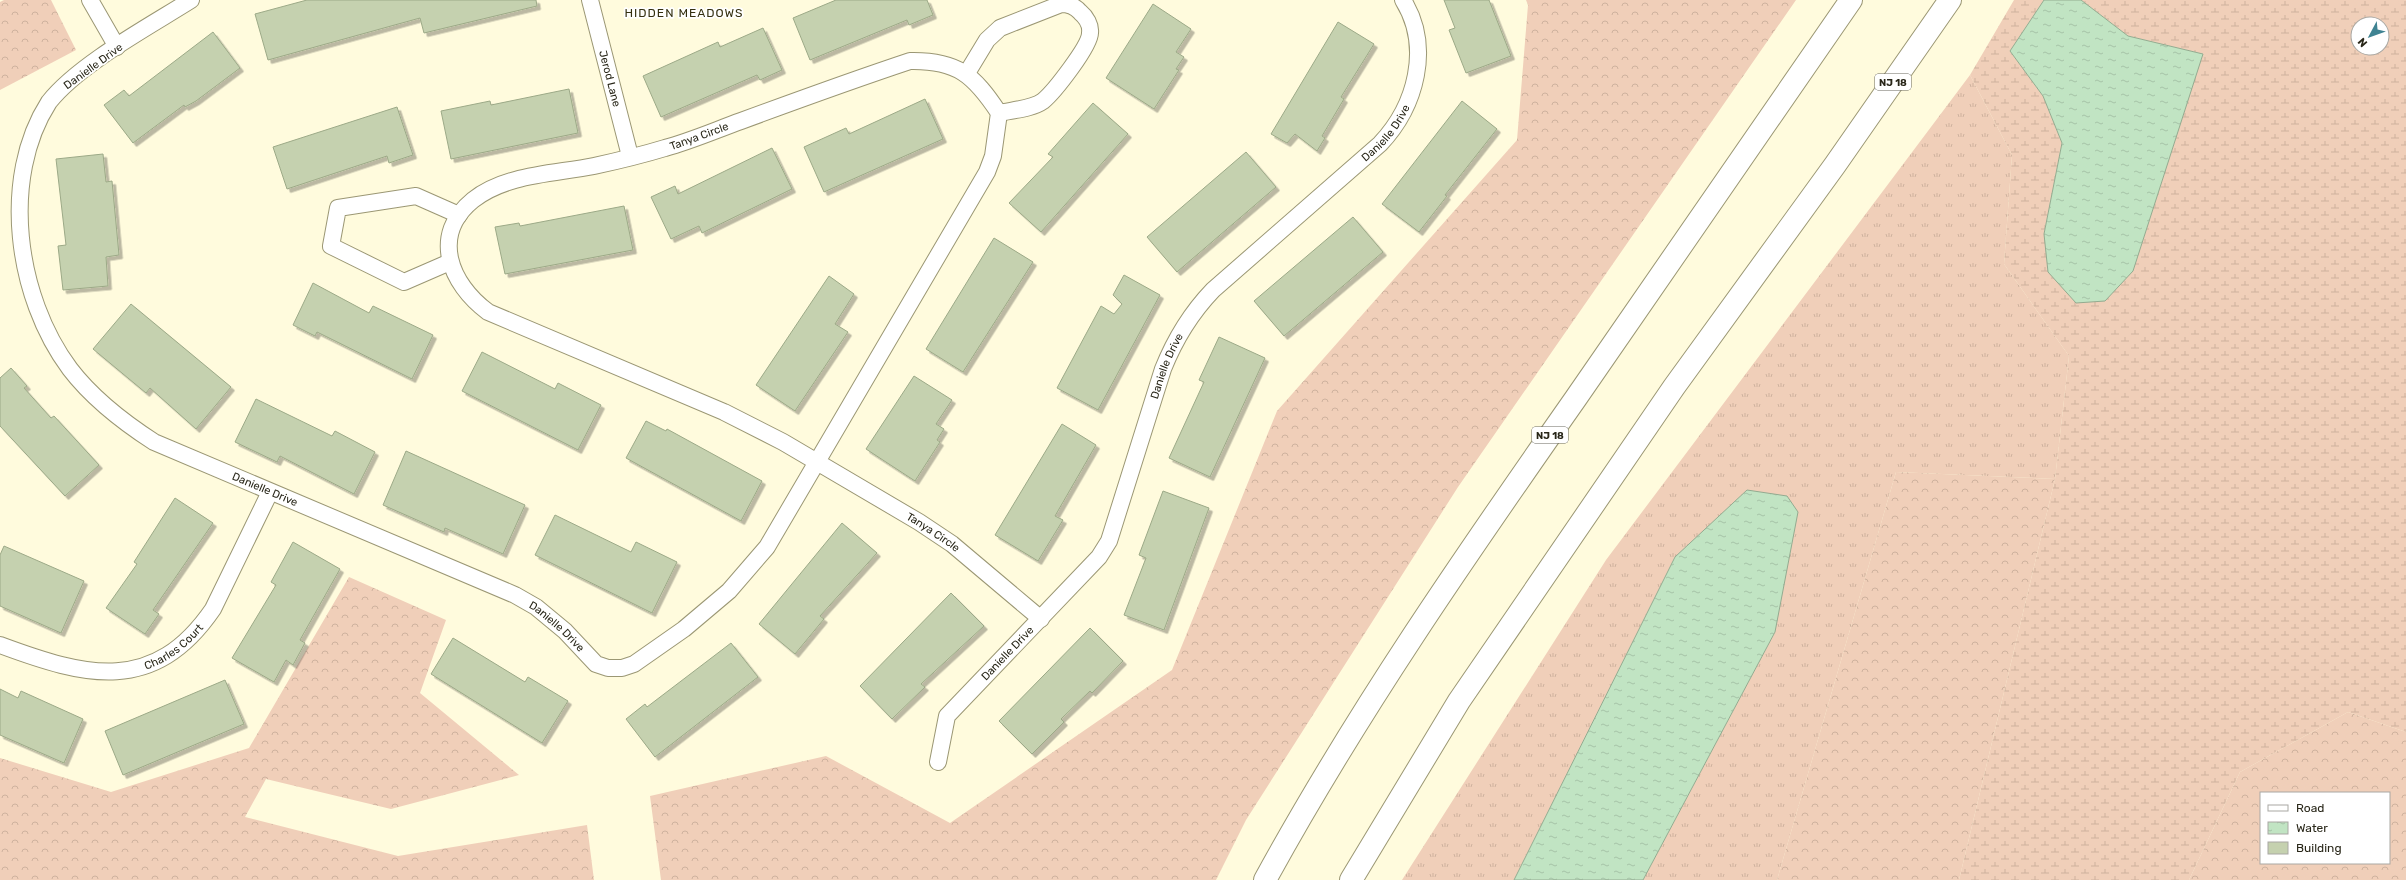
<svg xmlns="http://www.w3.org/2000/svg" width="2406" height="880" font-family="Rubik,sans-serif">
	<defs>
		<pattern id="grass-tufts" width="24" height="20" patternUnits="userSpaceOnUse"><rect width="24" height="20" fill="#f0cfb9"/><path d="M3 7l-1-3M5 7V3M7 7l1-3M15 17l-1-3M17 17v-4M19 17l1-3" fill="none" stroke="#ceb29e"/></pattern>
		<pattern id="forest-crowns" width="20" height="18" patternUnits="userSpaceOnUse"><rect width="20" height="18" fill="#f0cfb9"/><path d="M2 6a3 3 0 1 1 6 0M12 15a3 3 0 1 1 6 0" fill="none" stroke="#ceb29e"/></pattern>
		<pattern id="wetland-marsh" width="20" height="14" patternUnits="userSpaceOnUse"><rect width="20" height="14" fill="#f0cfb9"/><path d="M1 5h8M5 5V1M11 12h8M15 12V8" fill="none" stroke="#ceb29e"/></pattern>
		<pattern id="water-ripples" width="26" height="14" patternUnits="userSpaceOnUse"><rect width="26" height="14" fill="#c1e4c3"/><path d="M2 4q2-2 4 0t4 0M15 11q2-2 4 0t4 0" fill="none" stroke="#a6c3a7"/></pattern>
		<filter id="shadow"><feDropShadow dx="3.5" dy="3.5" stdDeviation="0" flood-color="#0004"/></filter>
	</defs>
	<rect width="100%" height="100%" fill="#fffbdd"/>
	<!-- grass -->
	<path fill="url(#grass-tufts)" d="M1970 75 2012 155 2004 264 2069 356 2055 479 1896 472 1777 880H1643L1775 632 1675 557 1514 880H1402L1606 560Z"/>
	<!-- forest -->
	<g fill="url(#forest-crowns)" fill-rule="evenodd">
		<path d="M4 0H51L76 50 0 90V2Z"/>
		<path d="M1526 0H1796L1458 487 1246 820 1216 880H661L650 796 826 756 950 823 1172 670 1277 411 1517 140 1528 5Z"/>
		<path d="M1896 472 2055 479 1959 880H1777Z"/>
		<path d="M349 577 446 620 420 693 519 775 391 809 266 779 245 817 398 856 587 825 594 880H0V758L111 792 249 748Z"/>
		<path d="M2348 712 2406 732V880H2189L2240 772ZM2261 793H2389V863H2261Z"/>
	</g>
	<!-- wetland -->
	<path fill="url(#wetland-marsh)" fill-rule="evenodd" d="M2014 0H2044L2010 51 2043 96 2062 143 2044 234 2203 54 2128 36 2081 0H2406V732L2348 712 2240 772 2189 880H1959L2055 479 2069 356 2004 264 2012 155 1970 75ZM2358 24H2382V48H2358Z"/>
	<!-- water -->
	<g fill="url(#water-ripples)" stroke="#93ab90">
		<path d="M2044 0H2081L2128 36 2203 54 2133 271 2105 301 2076 303 2048 272 2044 234 2062 143 2043 96 2010 51Z"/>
		<path d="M1747 490 1787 496 1798 512 1775 632 1643 880H1514L1675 557Z"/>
	</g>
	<!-- building -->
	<g fill="#c5d1af" stroke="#9ca987" filter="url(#shadow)">
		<path d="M307 0H536L537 6 424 33 420 18 268 60 255 14Z"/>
		<path d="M836 0H927L933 15 909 25 907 20 810 60 793 18Z"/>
		<path d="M1444 0H1489L1511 56 1466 73 1449 30 1455 28Z"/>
		<path d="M1153 4 1191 29 1176 52 1184 57 1176 69 1179 70 1154 109 1106 78Z"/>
		<path d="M1338 22 1374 44 1341 97 1344 99 1322 136 1325 138 1317 151 1295 134 1287 143 1271 134Z"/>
		<path d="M763 28 782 70 760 80 757 75 661 117 643 76 718 42 720 47Z"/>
		<path d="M213 32 240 68 196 101 185 107 184 105 133 143 104 105 124 90 129 96Z"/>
		<path d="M569 89 578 133 451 159 441 111 490 101 491 105Z"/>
		<path d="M925 99 943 139 824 192 804 147 846 128 849 134Z"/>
		<path d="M1462 101 1497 129 1445 195 1447 196 1419 232 1382 204Z"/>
		<path d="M1093 103 1128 134 1041 232 1009 203 1053 157 1048 154Z"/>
		<path d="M397 107 413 155 389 163 387 156 287 189 273 147Z"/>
		<path d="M772 148 792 189 702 233 699 226 671 239 651 197 675 186 678 194Z"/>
		<path d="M1246 152 1276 187 1177 272 1147 237Z"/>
		<path d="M103 154 106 182 112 181 119 255 106 257 108 286 63 290 58 246 66 245 56 159Z"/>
		<path d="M624 206 633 250 505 274 495 227 519 223 520 226Z"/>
		<path d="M1353 217 1383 252 1284 336 1254 301Z"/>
		<path d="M994 238 1033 262 963 372 926 349Z"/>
		<path d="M1124 275 1160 295 1098 410 1057 388 1101 306 1114 314 1122 304 1113 295Z"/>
		<path d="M829 276 854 294 835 324 848 332 795 411 756 385Z"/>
		<path d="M313 283 369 313 373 306 433 335 412 379 317 332 315 336 293 325Z"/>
		<path d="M131 304 231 387 196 429 150 388 146 393 93 349Z"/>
		<path d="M1219 337 1265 358 1210 477 1169 458 1204 382 1199 380Z"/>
		<path d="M482 352 555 389 558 383 601 405 578 450 462 391Z"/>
		<path d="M11 368 27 386 24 388 51 418 54 416 99 465 65 496 0 426V378Z"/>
		<path d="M914 376 952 400 936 424 944 429 937 440 940 442 915 481 866 449Z"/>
		<path d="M256 399 332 436 335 431 375 452 354 494 280 456 277 462 235 442Z"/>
		<path d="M646 421 666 431 667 429 762 481 741 521 626 458Z"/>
		<path d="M1062 424 1096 445 1055 516 1063 520 1038 561 995 535Z"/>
		<path d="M406 451 525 505 503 554 445 528 444 532 383 505Z"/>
		<path d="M1163 491 1209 508 1164 630 1124 615 1146 558 1139 555Z"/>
		<path d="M175 498 213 523 153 610 159 614 145 634 106 608 137 564 134 562Z"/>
		<path d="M555 515 631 552 636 542 677 562 652 613 535 555Z"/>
		<path d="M842 523 877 553 820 616 824 619 795 654 759 624Z"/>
		<path d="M293 542 340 569 300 640 305 643 293 665 286 660 274 682 232 658 276 585 271 582Z"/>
		<path d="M4 546 84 581 61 633 0 606V555Z"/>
		<path d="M951 593 984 626 921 684 925 687 892 719 860 686Z"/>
		<path d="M1090 628 1123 661 1092 693 1090 691 1061 719 1064 722 1032 754 999 721Z"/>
		<path d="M453 638 525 682 528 677 568 701 542 743 431 674Z"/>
		<path d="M731 643 758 677 655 757 626 719 645 704 647 707Z"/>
		<path d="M225 680 244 724 123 775 105 731Z"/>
		<path d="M0 689 18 698 21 691 83 719 64 763 0 735Z"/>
	</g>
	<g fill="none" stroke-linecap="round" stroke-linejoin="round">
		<defs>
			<g id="minor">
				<path d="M90 0 117 47"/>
				<path id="s1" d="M191 0C150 26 79 64 49 102 0 178 16 297 70 369 93 399 123 422 154 442L515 595 536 607 565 631 596 664 608 668H622L634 664 684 629 729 591 767 547 987 172 993 156 999 113C974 75 957 60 910 61 853 80 798 100 741 121 716 130 691 141 665 148 642 155 617 161 594 166 554 174 506 174 473 200 430 235 450 284 488 312L724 412 783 442 919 522 952 544 1041 619"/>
				<path id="s2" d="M590 0 630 156"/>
				<path d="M967 73 987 40 1000 28 1061 4C1069 4 1075 6 1080 12 1086 17 1091 25 1090 33 1090 46 1054 92 1043 101 1032 109 1012 110 999 113"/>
				<path d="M450 262 404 282 331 246 338 208 416 196 459 215"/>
				<path id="s3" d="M0 645C86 677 154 695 213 609L270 492"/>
				<path id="s4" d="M938 762 947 716 1099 557 1109 541 1163 369C1175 339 1190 314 1213 290L1380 144C1416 106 1432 47 1403 0"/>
			</g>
			<g id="motorway">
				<path d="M1265 880C1357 712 1466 555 1576 398 1668 266 1759 133 1851 0"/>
				<path d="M1351 880 1459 701 1674 387 1835 165 1950 0"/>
			</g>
		</defs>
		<!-- minor casing -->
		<use href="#minor" stroke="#9b9774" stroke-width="18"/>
		<!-- motorway casing -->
		<use href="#motorway" stroke="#9b9774" stroke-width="24"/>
		<!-- minor -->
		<use href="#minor" stroke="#fff" stroke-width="16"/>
		<!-- motorway -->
		<use href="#motorway" stroke="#fff" stroke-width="22"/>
	</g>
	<g text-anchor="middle" stroke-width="3.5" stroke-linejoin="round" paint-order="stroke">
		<!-- shield labels -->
		<g fill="#fff" stroke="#68675d" stroke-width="1">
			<rect x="1875" y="74" width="36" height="16" rx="3"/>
			<rect x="1532" y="427" width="36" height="16" rx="3"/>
		</g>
		<g font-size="10" font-weight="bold" fill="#282618">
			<text x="1893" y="86">NJ 18</text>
			<text x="1550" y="439">NJ 18</text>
		</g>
		<!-- street labels -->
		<g font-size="11" fill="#282618" stroke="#fff">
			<text transform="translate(93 66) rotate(-36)" y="4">Danielle Drive</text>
			<text dy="4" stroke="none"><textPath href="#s2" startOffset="81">Jerod Lane</textPath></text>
			<text dy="4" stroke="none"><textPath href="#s4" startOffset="794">Danielle Drive</textPath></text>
			<text transform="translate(699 136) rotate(-20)" y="4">Tanya Circle</text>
			<text dy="4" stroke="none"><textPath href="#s4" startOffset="470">Danielle Drive</textPath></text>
			<text dy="4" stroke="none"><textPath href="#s1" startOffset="691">Danielle Drive</textPath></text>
			<text dy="4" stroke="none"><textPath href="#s1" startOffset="2983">Tanya Circle</textPath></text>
			<text dy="4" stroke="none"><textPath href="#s1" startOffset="1015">Danielle Drive</textPath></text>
			<text dy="4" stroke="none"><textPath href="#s3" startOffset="184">Charles Court</textPath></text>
			<text dy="4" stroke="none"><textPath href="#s4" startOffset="134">Danielle Drive</textPath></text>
		</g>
		<!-- neighbourhood labels -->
		<g font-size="12" letter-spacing="1" fill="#342f0f" stroke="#fff">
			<text x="684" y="17">HIDDEN MEADOWS</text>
		</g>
	</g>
	<!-- legend -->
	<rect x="2260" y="792" width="130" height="72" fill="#ffffff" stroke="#a9a8a3"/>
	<rect x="2268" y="805" width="20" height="6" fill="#ffffff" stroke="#a9a8a3"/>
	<text x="2296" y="812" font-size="12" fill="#282618">Road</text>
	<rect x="2268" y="822" width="20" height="12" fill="url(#water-ripples)" stroke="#a9a8a3"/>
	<text x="2296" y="832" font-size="12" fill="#282618">Water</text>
	<rect x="2268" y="842" width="20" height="12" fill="#c5d1af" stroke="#a9a8a3"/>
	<text x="2296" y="852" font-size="12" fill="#282618">Building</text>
	<!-- north arrow -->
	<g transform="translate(2370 36) rotate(229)"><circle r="19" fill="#ffffff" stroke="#a9a8a3"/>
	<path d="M0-3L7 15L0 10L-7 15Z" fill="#3f8392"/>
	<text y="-6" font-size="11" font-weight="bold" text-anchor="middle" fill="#282618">N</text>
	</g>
</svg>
